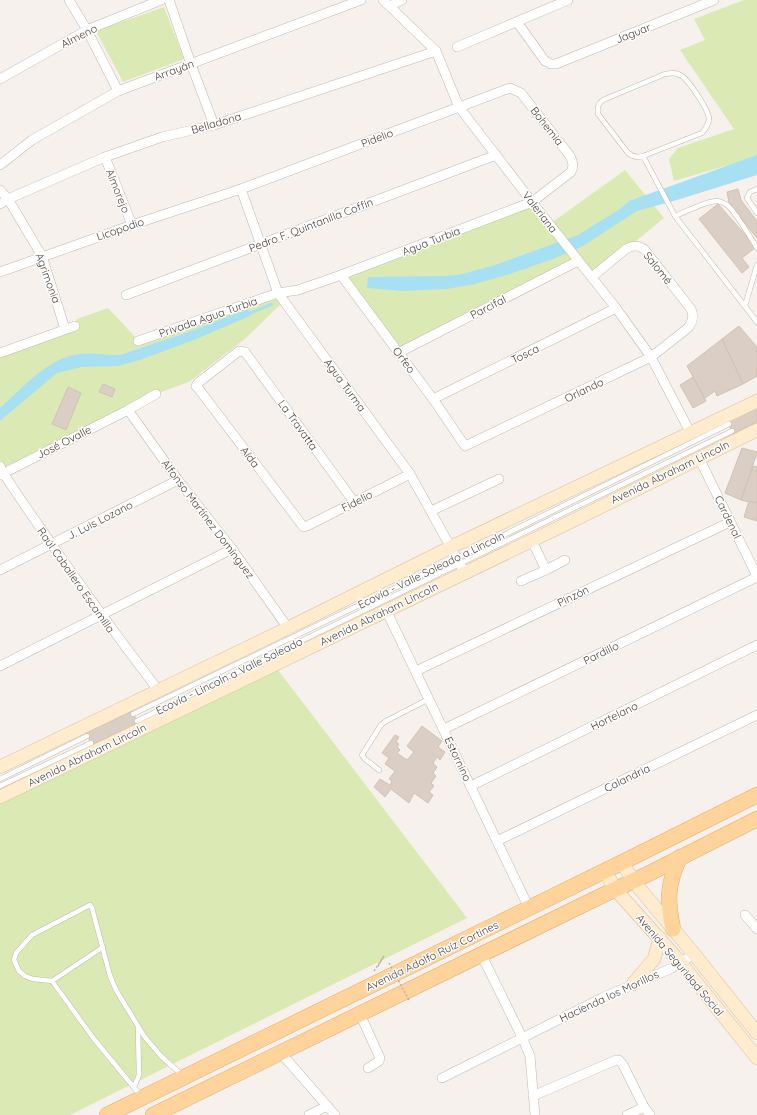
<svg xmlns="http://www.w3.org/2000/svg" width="757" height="1115" font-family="Quicksand,sans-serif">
	<rect width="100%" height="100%" fill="#f6f1ec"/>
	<!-- green -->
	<g fill="#dbeab4">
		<path d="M744 0H757V157L674 181 669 159 678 148 734 129 680 50 705 40 694 19Z"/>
		<path d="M164 7 184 59 123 82 96 31Z"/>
		<path d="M625 170 664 218 592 277 579 260 398 353 341 275 532 202 550 224Z"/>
		<path d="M278 293 282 303 246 338 189 382 156 394 0 475V354L74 326 77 319 108 308 139 341Z"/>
		<path d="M278 670 467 918 70 1115H0V804Z"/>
	</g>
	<!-- water -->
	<g fill="#a8e0f3">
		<path d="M757 155V175L677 200 637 211 583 246 553 259 507 275 475 284 447 289 402 291 367 288 368 277 444 276 458 275 492 266 578 235 620 209 629 201Z"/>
		<path d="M248 309 250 316 194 340 140 360 118 366 82 367 57 373 0 421V408C23 388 48 357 80 354 93 352 107 356 120 355L191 331Z"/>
	</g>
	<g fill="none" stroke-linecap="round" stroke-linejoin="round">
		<!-- stream -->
		<path stroke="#a8e0f3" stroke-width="3" d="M246 315 272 304"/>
	</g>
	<!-- building -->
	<g fill="#dbcec4" stroke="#d3c2b4">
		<path d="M738 189 741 200 757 221V238L732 207 729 202 727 192Z"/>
		<path d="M718 204 756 247 742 258 749 267 742 273 699 219Z"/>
		<path d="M739 326 757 347V376L743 384 722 339Z"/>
		<path d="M722 339 743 384 717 396 715 391 705 398 687 366Z"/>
		<path d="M693 377 706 401 693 408 680 385Z"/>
		<path d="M103 384 115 389 112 397 99 392Z"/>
		<path d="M68 387 81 393 66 430 52 424Z"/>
		<path d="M757 407V422L733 434 727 421Z"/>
		<path d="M742 448 757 452V453L741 500 725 493Z"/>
		<path d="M753 466 757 467V504L741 500Z"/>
		<path d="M749 501 757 503V521L744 517Z"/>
		<path d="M132 711 138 723 92 745 86 733Z"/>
		<path d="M422 726 442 741 438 747 445 752 440 760 437 757 433 763 437 767 433 773 436 776 431 783 434 786 429 792 433 795 428 803 414 793 409 803 391 789 385 797 374 787 380 779 390 785 392 781 389 779 395 771 385 764 389 758 382 753 395 735 399 737 396 742 399 744 397 747 400 750 397 753 407 760 414 752 407 746Z"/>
	</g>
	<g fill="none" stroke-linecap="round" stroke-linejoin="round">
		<defs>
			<g id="lane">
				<path d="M673 73C676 73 679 74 682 76 689 81 708 109 709 118 709 124 706 128 702 133L643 156C637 158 633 157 628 153L598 114C597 107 598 104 603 100L665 74Z"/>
				<path d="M643 156 675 216 757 322"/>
				<path d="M757 189 750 192 747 198 757 213"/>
				<path d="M675 216C685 212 706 201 717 201 720 201 723 203 726 204 734 210 751 238 757 248"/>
				<path d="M745 306 757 265"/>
				<path d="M133 714 457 558 729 424"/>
				<path d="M137 721 732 431"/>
				<path d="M379 770 365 759 362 755 381 725 386 721 429 699"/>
				<path d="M0 779 87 736"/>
				<path d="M0 786 91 743"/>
				<path d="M52 981 103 947"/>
				<path d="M134 1087 139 1075 138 1028"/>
				<path d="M141 1096 94 1039 52 981 33 979 25 976 19 971 14 960 16 953 32 935 90 905 92 908 110 976 116 990 144 1036 161 1056 182 1075"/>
			</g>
			<g id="street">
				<path d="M69 0 87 30 118 91"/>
				<path d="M169 0 191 64 214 125"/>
				<path d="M383 0 436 51 459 107 532 202 616 308 651 357 690 432"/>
				<path d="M390 6 402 0"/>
				<path d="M517 22 545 61 551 64H556L714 0"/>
				<path d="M457 47 568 0"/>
				<path d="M0 79 87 30 161 0"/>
				<path d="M105 157 132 225"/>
				<path d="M0 165 32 140 118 91 361 0"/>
				<path d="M241 189 278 293 410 474 465 573"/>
				<path d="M0 190 8 199 42 256 65 329"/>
				<path d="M0 204 8 199 105 157 162 137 214 125 436 51"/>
				<path d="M0 272 132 225 241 189 510 88 521 93 570 156C573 162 574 166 571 172L532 202 341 275 298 290 278 293 138 341"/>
				<path d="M341 275 433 399 465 446 651 357 688 328C693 321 694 316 691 309L644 249C638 245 633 245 626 249L592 277"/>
				<path d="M126 295 496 155"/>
				<path d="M0 353 75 326"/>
				<path d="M398 353 578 261"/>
				<path d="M433 399 616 308"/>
				<path d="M128 410 178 480 232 549 288 628"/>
				<path d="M699 458 757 576"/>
				<path d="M0 466 3 473C53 548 104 619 158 690"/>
				<path d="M0 475 128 410 156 394"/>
				<path d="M354 502 245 352 239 351 198 383 196 386 198 388 302 525 304 527 307 526 410 474"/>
				<path d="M431 511 499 479"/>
				<path d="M0 570 178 480"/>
				<path d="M546 570 565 560"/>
				<path d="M521 581 546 570 532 541"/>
				<path d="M386 610 529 908"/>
				<path d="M0 666 232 549"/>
				<path d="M416 671 730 522"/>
				<path d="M444 729 757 577"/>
				<path d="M471 786 757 645"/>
				<path d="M497 841 757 715"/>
				<path d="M745 915 757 929"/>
				<path d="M481 954 522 1037 530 1056 535 1115"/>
				<path d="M360 1014 380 1058 379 1061 368 1068"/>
				<path d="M281 1053 335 1115"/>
				<path d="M442 1078 602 998 672 968 694 954"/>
				<path d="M533 1096 616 1060H619L623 1065 644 1107 650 1115"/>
				<path d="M309 1115 327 1106"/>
				<path d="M627 1115 644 1107"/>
			</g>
			<g id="secondary">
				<path d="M0 767 288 628 451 547 757 401"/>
				<path d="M0 797 560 527 757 430"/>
				<path d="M621 862 639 888 694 954 757 1033"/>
				<path d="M605 871 615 889 681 963 757 1058"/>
				<path d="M633 984 654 959 660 938"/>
			</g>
			<g id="primary">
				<path d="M673 929C667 899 667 885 680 857"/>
				<path d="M107 1115 635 856 757 795"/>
				<path d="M153 1115 599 897 648 874 757 819"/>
			</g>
		</defs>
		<!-- lane casing -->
		<use href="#lane" stroke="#c2b8ae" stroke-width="5.5"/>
		<!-- street casing -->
		<use href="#street" stroke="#c2b8ae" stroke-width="10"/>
		<!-- secondary casing -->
		<use href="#secondary" stroke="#dac09d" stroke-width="14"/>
		<!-- primary casing -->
		<use href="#primary" stroke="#e7ad69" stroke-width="16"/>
		<!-- path -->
		<path stroke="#c4b19f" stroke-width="1.5" stroke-dasharray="2 2" stroke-linecap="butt" d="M374 971 384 956 377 968"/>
		<!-- lane -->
		<use href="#lane" stroke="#fff" stroke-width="4.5"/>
		<!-- street -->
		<use href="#street" stroke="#fff" stroke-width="9"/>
		<!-- secondary -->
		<use href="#secondary" stroke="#ffebcd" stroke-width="13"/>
		<!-- primary -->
		<use href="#primary" stroke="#ffd39c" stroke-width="15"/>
		<!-- path-bridge -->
		<path stroke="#c4b19f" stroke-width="1.5" stroke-dasharray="2 2" stroke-linecap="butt" d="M389 963 410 1002"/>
	</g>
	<g text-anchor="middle" stroke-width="3" stroke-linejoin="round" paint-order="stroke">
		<!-- street labels -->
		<g font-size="11" fill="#4b4139" stroke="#fff">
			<text transform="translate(633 33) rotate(-22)" y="4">Jaguar</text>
			<text transform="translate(79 36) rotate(-27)" y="4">Almeno</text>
			<text transform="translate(174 70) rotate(-20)" y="4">Arrayán</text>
			<text transform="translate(216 123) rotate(-16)" y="4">Belladona</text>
			<text transform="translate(547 126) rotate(52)" y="4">Bohemia</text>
			<text transform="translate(377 138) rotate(-21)" y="4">Pidelio</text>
			<text transform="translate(118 191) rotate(68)" y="4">Almorejo</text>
			<text transform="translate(540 212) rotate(52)" y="4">Valeriana</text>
			<text transform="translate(311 225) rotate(-21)" y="4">Pedro F. Quintanilla Coffin</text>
			<text transform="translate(120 229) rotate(-19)" y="4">Licopodio</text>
			<text transform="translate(431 241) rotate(-21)" y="4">Agua Turbia</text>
			<text transform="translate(658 268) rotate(51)" y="4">Salomé</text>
			<text transform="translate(48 278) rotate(70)" y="4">Agrimonia</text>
			<text transform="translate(488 307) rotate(-27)" y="4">Parcifal</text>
			<text transform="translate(208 317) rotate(-19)" y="4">Privada Agua Turbia</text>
			<text transform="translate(525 354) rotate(-26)" y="4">Tosca</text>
			<text transform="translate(404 360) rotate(53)" y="4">Orfeo</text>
			<text transform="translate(345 385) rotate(54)" y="4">Agua Turma</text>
			<text transform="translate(584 390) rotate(-26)" y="4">Orlando</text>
			<text transform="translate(298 425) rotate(54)" y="4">La Travatta</text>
			<text transform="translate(64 442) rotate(-27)" y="4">José Ovalle</text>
			<text transform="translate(250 457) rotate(53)" y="4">Aída</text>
			<text transform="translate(670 472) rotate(-26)" y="4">Avenida Abraham Lincoln</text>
			<text transform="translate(357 501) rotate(-27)" y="4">Fidelio</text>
			<text transform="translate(728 517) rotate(64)" y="4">Cardenal</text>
			<text transform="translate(208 519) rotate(53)" y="4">Alfonso Martínez Domínguez</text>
			<text transform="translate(100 520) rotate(-27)" y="4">J. Luis Lozano</text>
			<text transform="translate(431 570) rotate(-26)" y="4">Ecovía - Valle Soleado a Lincoln</text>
			<text transform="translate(76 580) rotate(55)" y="4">Raúl Caballero Escamilla</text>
			<text transform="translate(573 596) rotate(-26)" y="4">Pinzón</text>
			<text transform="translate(379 614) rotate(-26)" y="4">Avenida Abraham Lincoln</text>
			<text transform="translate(601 653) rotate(-26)" y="4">Pardillo</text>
			<text transform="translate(229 676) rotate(-26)" y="4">Ecovía - Lincoln a Valle Soleado</text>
			<text transform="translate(614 716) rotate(-26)" y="4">Hortelano</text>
			<text transform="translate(87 755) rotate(-26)" y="4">Avenida Abraham Lincoln</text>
			<text transform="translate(458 759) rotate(65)" y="4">Estornino</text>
			<text transform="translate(627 778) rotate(-26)" y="4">Calandria</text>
			<text transform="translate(432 956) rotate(-26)" y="4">Avenida Adolfo Ruíz Cortines</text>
			<text transform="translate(680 965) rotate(50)" y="4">Avenida Seguridad Social</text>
			<text transform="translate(609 996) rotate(-25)" y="4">Hacienda los Morillos</text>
		</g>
	</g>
</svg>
